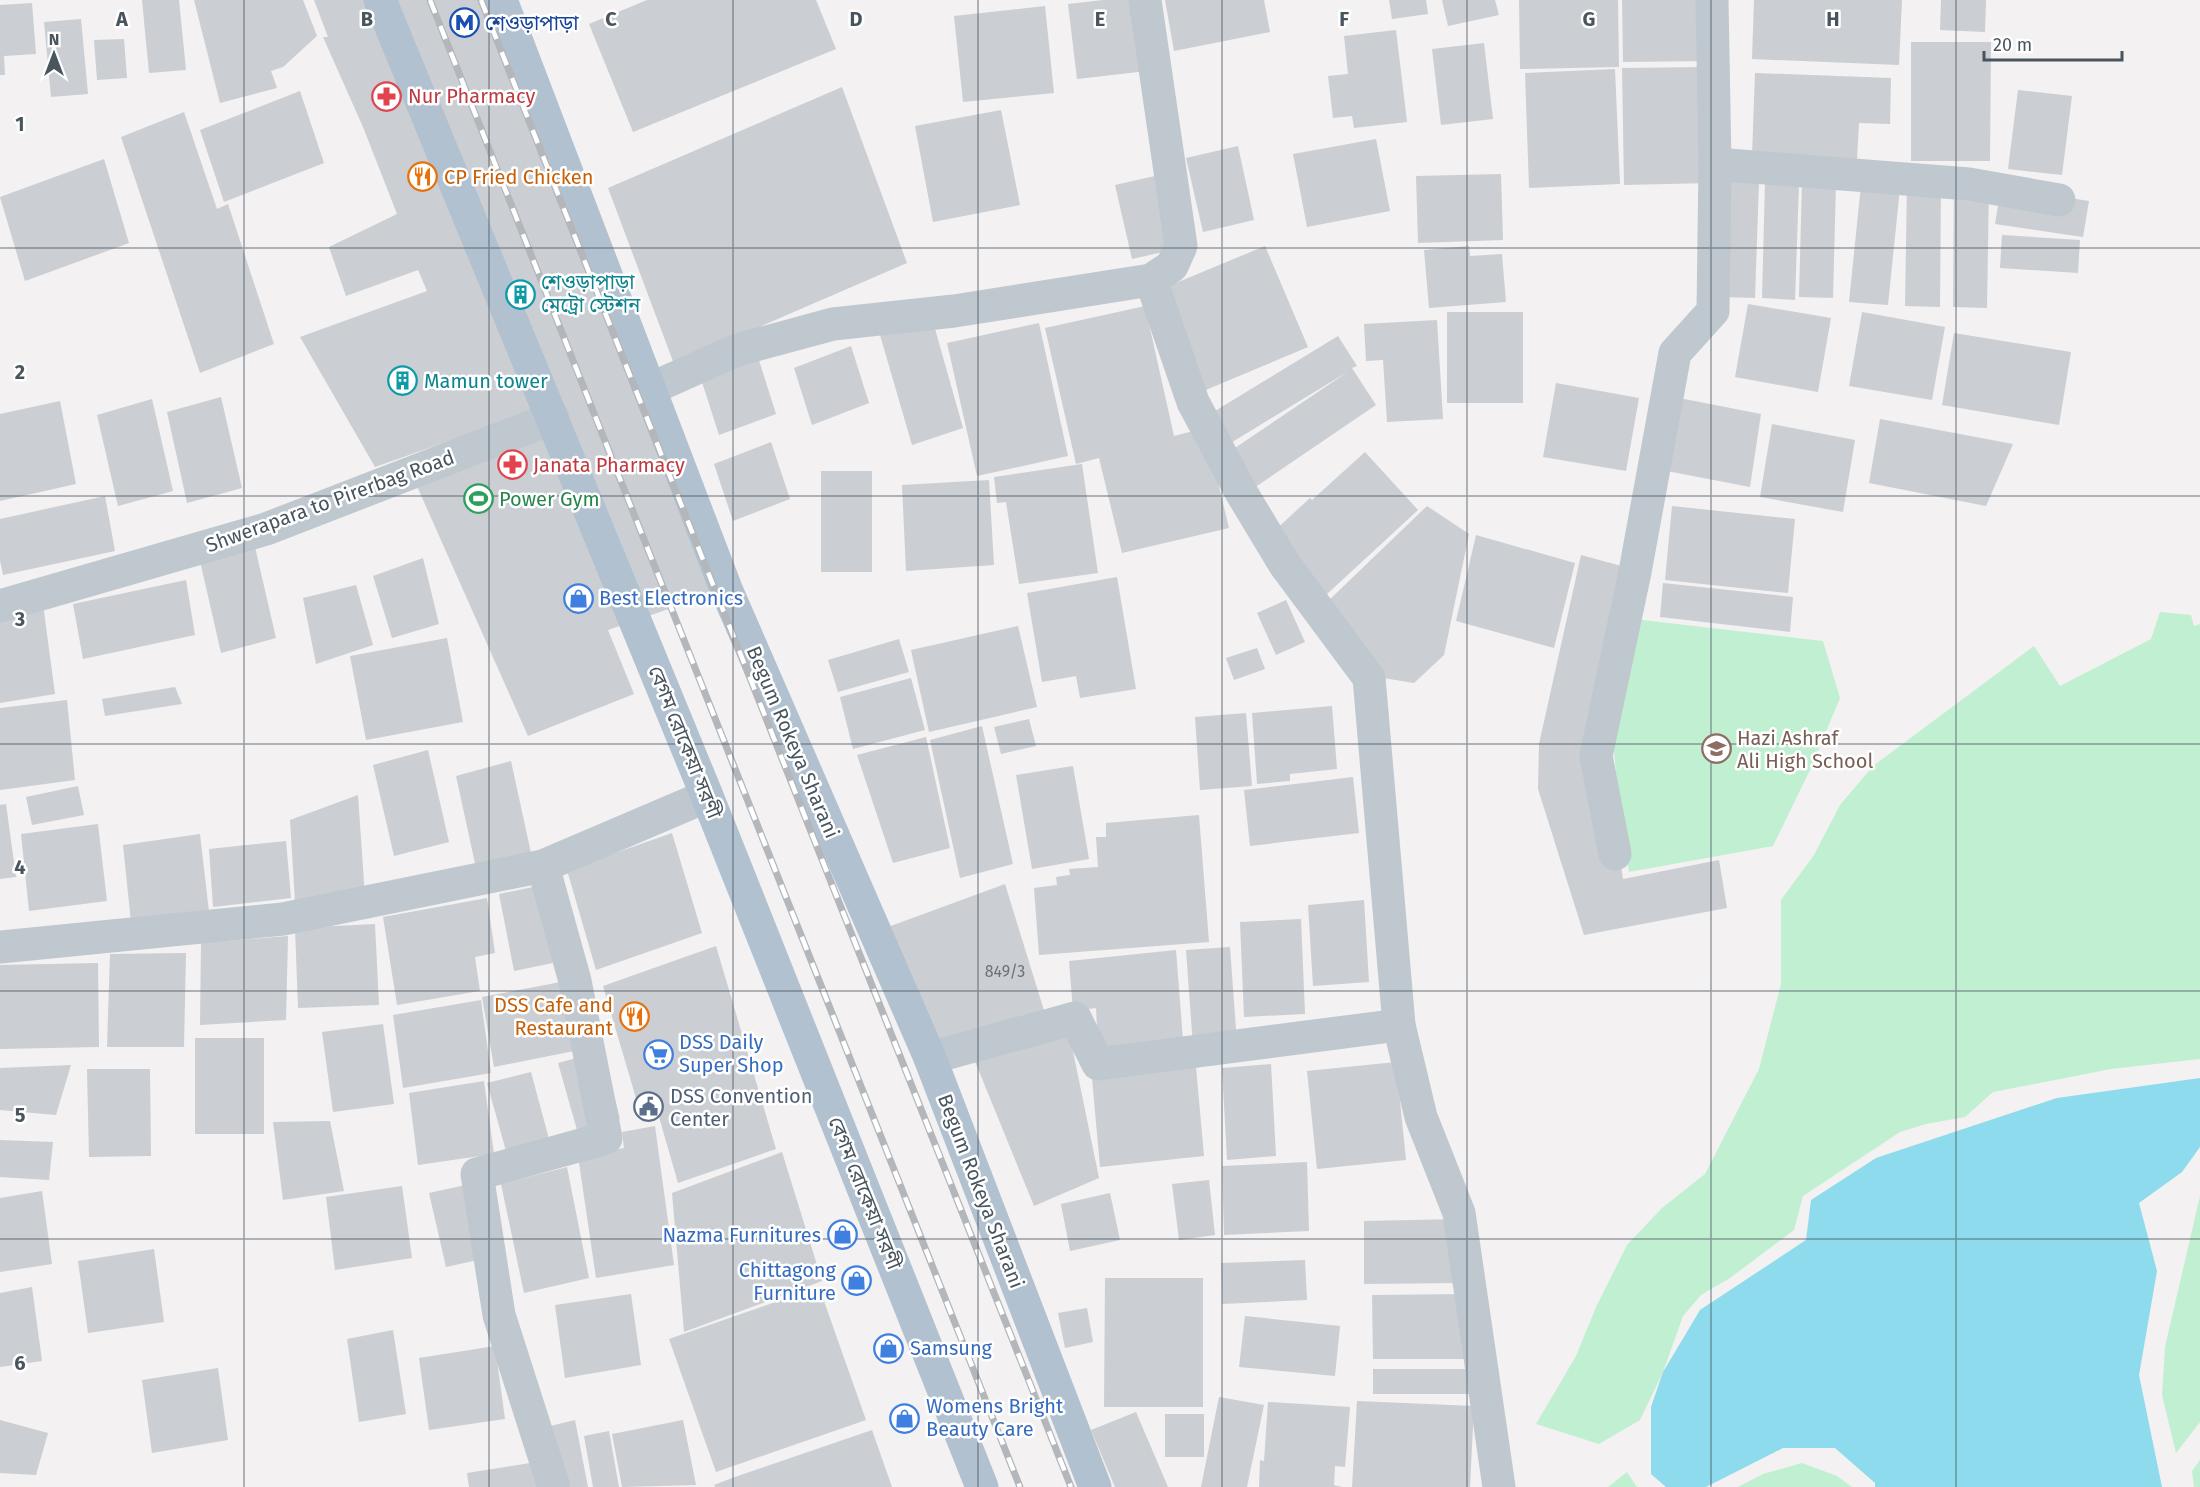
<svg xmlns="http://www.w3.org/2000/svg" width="2200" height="1487" font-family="'Fira Sans','Noto Sans Bengali',sans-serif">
	<rect width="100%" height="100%" fill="#f3f1f1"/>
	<!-- green -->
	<g fill="#c0f0d1">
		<path d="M2160 612 2191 615 2194 626 2200 624V1059L2111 1069 1993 1092 1965 1117 1926 1124 1900 1132 1803 1196 1794 1230 1730 1278 1701 1295 1683 1316 1663 1372 1640 1420 1599 1444 1536 1424 1576 1356 1596 1307 1627 1245 1662 1208 1705 1174 1759 1069 1781 984V900L1814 855 1840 805 1873 766 2034 646 2060 686 2151 639Z"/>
		<path d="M1634 619 1823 641 1840 698 1810 770 1773 846 1629 872 1619 804 1612 729Z"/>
		<path d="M2200 1196V1422L2176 1453 2162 1395 2165 1347Z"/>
		<path d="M2200 1460V1487H2194L2192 1471Z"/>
		<path d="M1802 1463 1837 1476 1852 1487H1738L1763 1474Z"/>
		<path d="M1627 1472 1637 1487H1608Z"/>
	</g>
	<!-- water -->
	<path fill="#8ddbec" d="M2200 1078V1147L2182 1172 2139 1203 2157 1271 2139 1375 2162 1487H1875V1483L1835 1448H1783L1706 1487H1666L1651 1474V1407L1663 1372 1700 1310 1806 1240 1811 1200 1876 1158 2057 1098Z"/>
	<!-- building -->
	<g fill="#cbced3">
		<path d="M142 0H179L186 70 149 73Z"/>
		<path d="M194 0H303L317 36 283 67 271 71 277 88 220 103Z"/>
		<path d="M314 0H500L726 589 608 630 634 694 528 736 416 484 480 430 375 467 300 337 427 291 418 270 346 296 329 247 397 214 363 127 323 37H328Z"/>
		<path d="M647 0H816L836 49 633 132 589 24Z"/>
		<path d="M1103 0H1139L1147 71 1077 79 1068 4Z"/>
		<path d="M1165 0H1264L1270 32 1174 51Z"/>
		<path d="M1389 0H1426L1428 14 1392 19Z"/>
		<path d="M1442 0H1495L1499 15 1448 26Z"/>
		<path d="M1519 0H1618L1619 67 1520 69Z"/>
		<path d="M1622 0H1709L1710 61 1623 62Z"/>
		<path d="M1754 0H1902L1899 65 1752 59Z"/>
		<path d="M1941 0H1986L1985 32 1940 30Z"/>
		<path d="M32 3 36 54 4 56 5 75H0V5Z"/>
		<path d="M1045 6 1054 93 963 102 954 16Z"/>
		<path d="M81 19 88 94 51 97 44 22Z"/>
		<path d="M1396 30 1407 122 1354 128 1352 116 1333 118 1328 76 1348 74 1344 36Z"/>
		<path d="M124 39 127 78 97 80 94 40Z"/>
		<path d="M1911 42H1991L1990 161H1911Z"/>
		<path d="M1484 43 1493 119 1441 125 1432 49Z"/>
		<path d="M1708 67 1710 183 1624 185 1622 68Z"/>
		<path d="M1615 69 1620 184 1529 188 1525 73Z"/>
		<path d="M1755 73 1891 78 1890 124 1859 123 1857 159 1752 156Z"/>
		<path d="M842 87 907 263 674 364 608 188Z"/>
		<path d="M2018 90 2072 96 2062 175 2008 169Z"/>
		<path d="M300 91 324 163 224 202 200 130Z"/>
		<path d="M1001 110 1020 205 933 222 915 126Z"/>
		<path d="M184 112 217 209 228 204 274 344 200 373 121 137Z"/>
		<path d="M1376 139 1390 211 1307 227 1293 154Z"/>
		<path d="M1238 146 1254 220 1203 232 1186 158Z"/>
		<path d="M104 159 129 243 25 281 0 197Z"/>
		<path d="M1501 174 1503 240 1418 243 1416 176Z"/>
		<path d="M1159 175 1176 249 1132 259 1115 185Z"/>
		<path d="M1725 181 1759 182 1755 298 1722 297Z"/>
		<path d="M1802 181 1836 182 1833 298 1799 297Z"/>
		<path d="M1765 183 1799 184 1795 300 1762 298Z"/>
		<path d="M1907 183 1941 184 1940 307 1905 306Z"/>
		<path d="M1861 185 1900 188 1888 305 1849 302Z"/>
		<path d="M1954 185H1989L1987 308 1953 307Z"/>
		<path d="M2001 187 2089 201 2083 237 1995 224Z"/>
		<path d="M2002 235 2080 240 2078 273 2000 268Z"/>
		<path d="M1265 246 1308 347 1201 392 1159 290Z"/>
		<path d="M1469 246 1470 256 1502 254 1506 302 1429 308 1424 250Z"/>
		<path d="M1748 304 1831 318 1818 392 1735 377Z"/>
		<path d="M1145 306 1174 436 1205 428 1229 528 1122 553 1099 458 1076 464 1045 328Z"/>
		<path d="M930 311 963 428 912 445 878 328Z"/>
		<rect x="1447" y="312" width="76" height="91"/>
		<path d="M1862 312 1945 327 1932 400 1849 386Z"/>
		<path d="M1437 320 1443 419 1387 422 1383 360 1366 361 1364 324Z"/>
		<path d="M1039 323 1068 456 977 476 947 343Z"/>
		<path d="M1954 333 2071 352 2059 425 1942 405Z"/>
		<path d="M1338 336 1357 366 1352 368 1376 405 1254 488 1229 452 1349 371 1229 444 1210 414Z"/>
		<path d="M851 346 869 403 812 425 794 368Z"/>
		<path d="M758 357 776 414 719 435 701 379Z"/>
		<path d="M1556 383 1639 398 1626 471 1543 457Z"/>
		<path d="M221 397 242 488 187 503 167 412Z"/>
		<path d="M1679 398 1761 414 1750 487 1667 471Z"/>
		<path d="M152 399 173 491 118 506 97 415Z"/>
		<path d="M60 401 76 484 0 501V414Z"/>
		<path d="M1880 419 2013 444 1986 506 1869 483Z"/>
		<path d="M1772 424 1855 440 1843 512 1760 497Z"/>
		<path d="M771 442 790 499 733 521 714 464Z"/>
		<path d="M1365 452 1418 510 1327 594 1271 534 1310 498 1312 500Z"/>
		<path d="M1082 464 1098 573 1019 584 1006 502 997 503 994 477Z"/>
		<rect x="821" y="471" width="51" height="101"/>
		<path d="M989 480 994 565 906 571 902 485Z"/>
		<path d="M105 496 115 551 3 575 0 560V519Z"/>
		<path d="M1427 506 1469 534 1444 655 1414 683 1371 676 1325 604Z"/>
		<path d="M1672 506 1795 519 1788 593 1665 580Z"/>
		<path d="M1476 535 1575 563 1554 648 1456 621Z"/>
		<path d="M255 547 276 638 221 653 200 561Z"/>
		<path d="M1581 555 1640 571 1604 733 1612 804 1623 879 1719 860 1727 908 1584 935 1538 789 1539 744Z"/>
		<path d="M423 558 439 624 392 638 373 576Z"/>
		<path d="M1117 577 1136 689 1080 698 1076 676 1042 682 1027 593Z"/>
		<path d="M186 580 195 635 83 659 73 604Z"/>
		<path d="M1663 583 1793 597 1790 632 1660 617Z"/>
		<path d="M356 585 373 645 316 664 303 598Z"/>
		<path d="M1286 600 1305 642 1276 655 1257 613Z"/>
		<path d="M43 604 55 694 0 703V617Z"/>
		<path d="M1018 626 1037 707 929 732 911 650Z"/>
		<path d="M447 638 463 722 366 740 350 656Z"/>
		<path d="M899 639 909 672 838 692 828 660Z"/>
		<path d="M1257 648 1265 669 1234 680 1226 658Z"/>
		<path d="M911 678 925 730 853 749 840 697Z"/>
		<path d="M175 687 182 704 105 716 102 699Z"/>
		<path d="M67 700 75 780 0 790V708Z"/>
		<path d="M1332 706 1337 769 1290 774V781L1257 784 1252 713Z"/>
		<path d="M1246 713 1252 786 1200 790 1195 717Z"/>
		<path d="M1029 719 1036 746 1001 754 994 727Z"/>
		<path d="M982 726 1013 864 960 878 930 740Z"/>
		<path d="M926 737 950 848 893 863 857 755Z"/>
		<path d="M428 750 449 842 394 856 373 765Z"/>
		<path d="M511 761 531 853 476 868 456 776Z"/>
		<path d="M1073 766 1089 859 1032 869 1016 775Z"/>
		<path d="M1353 777 1359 833 1250 846 1244 790Z"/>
		<path d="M78 786 84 815 32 825 26 797Z"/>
		<path d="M358 795 365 897 295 902 290 820Z"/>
		<path d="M6 804 16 877 0 879V805Z"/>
		<path d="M1199 815 1209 942 1039 955 1034 888 1057 885 1056 877 1070 875 1069 869 1098 867 1096 837H1106V823Z"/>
		<path d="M98 824 107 901 29 911 21 834Z"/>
		<path d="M672 833 702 933 596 970 567 870Z"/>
		<path d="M200 834 209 912 131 922 123 845Z"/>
		<path d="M286 841 291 898 213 907 209 849Z"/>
		<path d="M1005 884 1046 1017 930 1060 888 927Z"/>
		<path d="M538 886 553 963 514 971 499 894Z"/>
		<path d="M487 898 495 953 475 957 480 991 397 1005 383 917Z"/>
		<path d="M1364 900 1369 982 1313 986 1308 905Z"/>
		<path d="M1301 919 1305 1014 1244 1017 1240 922Z"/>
		<path d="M375 924 379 1005 298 1008 295 928Z"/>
		<path d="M288 936 286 1020 200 1025 201 943Z"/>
		<path d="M716 946 776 1149 678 1183 659 1117 643 1122 603 986Z"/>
		<path d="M1230 947 1237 1043 1193 1046 1186 950Z"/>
		<path d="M1176 950 1183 1040 1098 1048 1096 1008 1073 1011 1069 961Z"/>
		<path d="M186 953 184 1047H107L110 954Z"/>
		<path d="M98 963 99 1047 0 1049V965Z"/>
		<path d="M582 978 594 1047 494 1067 482 997Z"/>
		<path d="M481 1000 491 1073 403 1088 393 1015Z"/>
		<path d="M383 1024 394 1104 333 1112 322 1032Z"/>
		<path d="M1068 1027 1099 1178 1034 1206 974 1059Z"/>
		<rect x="195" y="1038" width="69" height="96"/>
		<path d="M603 1051 620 1119 577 1130 558 1063Z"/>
		<path d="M1396 1062 1406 1160 1317 1169 1307 1071Z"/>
		<path d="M1271 1064 1276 1156 1227 1160 1222 1068Z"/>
		<path d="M71 1065 56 1115 0 1110V1068Z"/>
		<path d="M1196 1067 1204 1156 1100 1167 1092 1078Z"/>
		<path d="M87 1069H150L151 1156 89 1157Z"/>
		<path d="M531 1072 549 1139 506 1151 487 1083Z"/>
		<path d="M484 1081 494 1154 418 1165 409 1093Z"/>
		<path d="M330 1121 344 1191 283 1200 273 1122Z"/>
		<path d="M655 1126 674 1265 596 1278 578 1156 624 1148 622 1132Z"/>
		<path d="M0 1140 53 1142 49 1180 0 1177Z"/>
		<path d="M782 1152 822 1281 684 1332 672 1193Z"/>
		<path d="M1307 1162 1309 1231 1224 1235 1222 1166Z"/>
		<path d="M567 1167 589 1278 524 1293 501 1184Z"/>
		<path d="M1209 1180 1215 1235 1179 1240 1172 1184Z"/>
		<path d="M479 1182 496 1256 446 1267 429 1193Z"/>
		<path d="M402 1186 412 1258 335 1270 326 1197Z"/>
		<path d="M42 1191 52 1264 0 1272V1198Z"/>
		<path d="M1110 1193 1120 1240 1070 1251 1061 1204Z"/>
		<path d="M1459 1219V1283L1364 1284V1221Z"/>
		<path d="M154 1249 164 1322 88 1333 78 1261Z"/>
		<path d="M1305 1260 1307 1300 1222 1304 1221 1263Z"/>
		<path d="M1105 1278H1203V1407H1104Z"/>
		<path d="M32 1287 42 1361 0 1367V1293Z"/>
		<path d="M819 1287 866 1420 716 1472 669 1339Z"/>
		<path d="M631 1294 641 1365 565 1378 555 1305Z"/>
		<path d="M1468 1294V1359H1373L1372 1295Z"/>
		<path d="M1087 1308 1093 1342 1065 1348 1058 1313Z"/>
		<path d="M1245 1316 1340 1326 1335 1376 1239 1367Z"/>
		<path d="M393 1330 406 1414 359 1422 347 1339Z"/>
		<path d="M495 1346 505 1419 429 1430 419 1358Z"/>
		<path d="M218 1368 228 1440 152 1453 142 1380Z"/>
		<rect x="1373" y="1369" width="98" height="25"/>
		<path d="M1219 1397 1264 1405 1247 1487H1201Z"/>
		<path d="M1357 1401 1474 1406 1470 1487H1352Z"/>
		<path d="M1268 1402 1350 1407 1345 1467 1335 1466 1334 1485 1342 1487H1259L1260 1460 1264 1461Z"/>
		<path d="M1136 1412 1168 1487H1115L1091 1430Z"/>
		<rect x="1165" y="1414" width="39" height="43"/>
		<path d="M0 1420 48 1433 36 1475 0 1473Z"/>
		<path d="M575 1420 588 1487H563L550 1426Z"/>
		<path d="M683 1420 696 1485 622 1487 612 1434Z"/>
		<path d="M872 1430 892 1487H715L714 1485 732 1478Z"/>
		<path d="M609 1431 619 1487H593L584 1436Z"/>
		<path d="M543 1461 546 1487H469L467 1473Z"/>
	</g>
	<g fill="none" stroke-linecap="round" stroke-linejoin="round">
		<!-- minor -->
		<g stroke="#bfc8cf" stroke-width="33">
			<path d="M1715 164 1969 184 2059 200"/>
			<path d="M1151 280 1193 402 1241 492 1285 565 1369 678 1399 1025 1421 1117 1459 1213 1499 1487"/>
			<path d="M650 389 737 350 833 324 954 311 1151 280 1172 266 1181 246 1145 0"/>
			<path d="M0 606 266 529 553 418"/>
			<path d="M1615 854 1596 756 1635 572 1675 353 1713 311 1715 164 1712 0"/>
			<path d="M543 866 575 981 606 1138 477 1174 499 1315 554 1487"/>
			<path d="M0 947 283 919 543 866 707 796"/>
			<path d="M930 1058 1075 1018 1098 1064 1399 1025"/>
		</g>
		<!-- major -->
		<g stroke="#b1c1cf" stroke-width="33">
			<path d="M380 0 707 796 982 1487"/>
			<path d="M501 0 726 589 930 1058 1095 1487"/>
		</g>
		<defs>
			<g id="rail">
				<path d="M430 0 1020 1487"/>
				<path d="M481 0 1071 1487"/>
			</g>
		</defs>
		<!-- rail casing -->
		<use href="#rail" stroke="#b3b6bb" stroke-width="7"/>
		<!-- rail -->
		<use href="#rail" stroke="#fff" stroke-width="4.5" stroke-dasharray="14" stroke-linecap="butt"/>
	</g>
	<!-- grid -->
	<path fill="none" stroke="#48555e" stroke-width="1.5" stroke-opacity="0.55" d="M244 0V1487M489 0V1487M733 0V1487M978 0V1487M1222 0V1487M1467 0V1487M1711 0V1487M1956 0V1487M0 248H2200M0 496H2200M0 744H2200M0 991H2200M0 1239H2200"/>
	<!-- icons -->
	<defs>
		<symbol id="metro-ring" viewBox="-11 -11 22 22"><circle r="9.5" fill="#fff" stroke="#1a4fb4" stroke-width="1.5"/><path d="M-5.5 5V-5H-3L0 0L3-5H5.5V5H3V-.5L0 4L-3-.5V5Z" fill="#1a4fb4"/></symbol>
		<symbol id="pharmacy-ring" viewBox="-11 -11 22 22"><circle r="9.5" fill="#fff" stroke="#e0444e" stroke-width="1.5"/><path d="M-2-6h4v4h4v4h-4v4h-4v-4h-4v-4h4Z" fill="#e0444e"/></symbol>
		<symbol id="restaurant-ring" viewBox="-11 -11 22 22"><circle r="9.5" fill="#fff" stroke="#e8710a" stroke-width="1.5"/><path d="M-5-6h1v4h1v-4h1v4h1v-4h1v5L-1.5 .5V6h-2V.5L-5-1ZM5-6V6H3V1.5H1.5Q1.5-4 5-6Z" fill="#e8710a"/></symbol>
		<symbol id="building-ring" viewBox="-11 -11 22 22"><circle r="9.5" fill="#fff" stroke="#0f9aa8" stroke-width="1.5"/><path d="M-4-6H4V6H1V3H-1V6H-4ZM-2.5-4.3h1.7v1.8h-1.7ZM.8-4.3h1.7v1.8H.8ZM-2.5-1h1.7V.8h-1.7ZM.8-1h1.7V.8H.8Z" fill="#0f9aa8"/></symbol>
		<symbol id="stadium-ring" viewBox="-11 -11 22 22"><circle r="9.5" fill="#fff" stroke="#2e9e5b" stroke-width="1.5"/><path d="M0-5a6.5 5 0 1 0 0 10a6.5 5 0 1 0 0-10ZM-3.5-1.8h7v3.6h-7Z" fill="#2e9e5b"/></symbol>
		<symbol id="shop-ring" viewBox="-11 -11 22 22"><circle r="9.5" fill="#fff" stroke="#3f7fe0" stroke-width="1.5"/><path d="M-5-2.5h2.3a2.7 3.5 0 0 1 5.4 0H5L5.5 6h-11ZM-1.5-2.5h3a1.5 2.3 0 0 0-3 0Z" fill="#3f7fe0"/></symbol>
		<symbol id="school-ring" viewBox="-11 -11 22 22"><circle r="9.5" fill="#fff" stroke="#8d6e63" stroke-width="1.5"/><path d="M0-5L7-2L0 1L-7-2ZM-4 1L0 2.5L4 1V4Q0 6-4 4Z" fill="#8d6e63"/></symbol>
		<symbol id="supermarket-ring" viewBox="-11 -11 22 22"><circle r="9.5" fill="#fff" stroke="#3f7fe0" stroke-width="1.5"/><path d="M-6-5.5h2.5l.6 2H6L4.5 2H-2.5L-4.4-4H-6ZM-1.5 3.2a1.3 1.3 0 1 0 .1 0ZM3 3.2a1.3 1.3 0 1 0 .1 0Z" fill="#3f7fe0"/></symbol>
		<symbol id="civic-ring" viewBox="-11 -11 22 22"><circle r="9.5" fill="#fff" stroke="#5c6f8a" stroke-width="1.5"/><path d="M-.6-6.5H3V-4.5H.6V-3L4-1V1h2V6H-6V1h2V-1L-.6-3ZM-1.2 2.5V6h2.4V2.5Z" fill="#5c6f8a"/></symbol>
	</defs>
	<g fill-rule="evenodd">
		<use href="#metro-ring" x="448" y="6" width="33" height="33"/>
		<use href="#pharmacy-ring" x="370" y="80" width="33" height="33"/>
		<use href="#restaurant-ring" x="406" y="160" width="33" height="33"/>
		<use href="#building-ring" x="504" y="278" width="33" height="33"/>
		<use href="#building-ring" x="386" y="364" width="33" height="33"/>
		<use href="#pharmacy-ring" x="496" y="448" width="33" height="33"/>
		<use href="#stadium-ring" x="462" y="482" width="33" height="33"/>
		<use href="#shop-ring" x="562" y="582" width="33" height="33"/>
		<use href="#school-ring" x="1700" y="732" width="33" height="33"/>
		<use href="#restaurant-ring" x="618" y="1000" width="33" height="33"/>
		<use href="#supermarket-ring" x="642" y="1038" width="33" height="33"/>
		<use href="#civic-ring" x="632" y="1090" width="33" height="33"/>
		<use href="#shop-ring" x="826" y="1218" width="33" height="33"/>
		<use href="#shop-ring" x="840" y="1264" width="33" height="33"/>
		<use href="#shop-ring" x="872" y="1332" width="33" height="33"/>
		<use href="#shop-ring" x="888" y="1402" width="33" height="33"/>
	</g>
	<g text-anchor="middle" stroke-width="5" stroke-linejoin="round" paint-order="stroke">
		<!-- number labels -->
		<g font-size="16" fill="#69737b">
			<text x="1005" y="977">849/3</text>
		</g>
		<!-- transit labels -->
		<g font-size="20" fill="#164399" stroke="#fff" text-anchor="start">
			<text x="485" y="30">শেওড়াপাড়া</text>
		</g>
		<!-- health labels -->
		<g font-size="20" fill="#be3a42" stroke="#fff" text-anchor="start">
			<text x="408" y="103">Nur Pharmacy</text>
			<text x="533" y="472">Janata Pharmacy</text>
		</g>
		<!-- food labels -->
		<g font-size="20" fill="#c56008" stroke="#fff" text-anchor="start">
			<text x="444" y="184">CP Fried Chicken</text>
			<text x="613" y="1012" text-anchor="end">DSS Cafe and<tspan x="613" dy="23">Restaurant</tspan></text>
		</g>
		<!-- culture labels -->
		<g font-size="20" fill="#0d838f" stroke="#fff" text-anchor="start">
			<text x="541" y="289">শেওড়াপাড়া<tspan x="541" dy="23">মেট্রো স্টেশন</tspan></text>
			<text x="424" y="388">Mamun tower</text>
		</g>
		<!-- leisure labels -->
		<g font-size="20" fill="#27864d" stroke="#fff" text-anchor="start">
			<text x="499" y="506">Power Gym</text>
		</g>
		<!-- street labels -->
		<g font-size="20" fill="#48555e" stroke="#fff">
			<text transform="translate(330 501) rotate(-20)" y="7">Shwerapara to Pirerbag Road</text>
			<text transform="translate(685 742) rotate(68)" y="7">বেগম রোকেয়া সরণী</text>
			<text transform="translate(793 742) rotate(67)" y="7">Begum Rokeya Sharani</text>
			<text transform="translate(981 1191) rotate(69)" y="7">Begum Rokeya Sharani</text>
			<text transform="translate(865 1193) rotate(68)" y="7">বেগম রোকেয়া সরণী</text>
		</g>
		<!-- shop labels -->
		<g font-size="20" fill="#366cbe" stroke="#fff" text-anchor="start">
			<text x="599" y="605">Best Electronics</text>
			<text x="679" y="1049">DSS Daily<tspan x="679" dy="23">Super Shop</tspan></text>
			<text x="821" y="1242" text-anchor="end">Nazma Furnitures</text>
			<text x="836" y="1277" text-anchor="end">Chittagong<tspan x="836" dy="23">Furniture</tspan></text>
			<text x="910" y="1355">Samsung</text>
			<text x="926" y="1413">Womens Bright<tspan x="926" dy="23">Beauty Care</tspan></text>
		</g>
		<!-- education labels -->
		<g font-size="20" fill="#785e54" stroke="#fff" text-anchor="start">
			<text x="1737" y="745">Hazi Ashraf<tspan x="1737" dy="23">Ali High School</tspan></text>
		</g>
		<!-- service labels -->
		<g font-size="20" fill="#4e5e75" stroke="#fff" text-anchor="start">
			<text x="670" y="1103">DSS Convention<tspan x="670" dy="23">Center</tspan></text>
		</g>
	</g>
	<g font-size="20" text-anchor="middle" font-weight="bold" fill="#48555e" stroke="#fff" stroke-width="5" stroke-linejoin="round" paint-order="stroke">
		<text x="122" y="26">A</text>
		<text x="367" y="26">B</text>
		<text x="611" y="26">C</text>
		<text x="856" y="26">D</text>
		<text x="1100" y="26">E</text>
		<text x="1344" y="26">F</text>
		<text x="1589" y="26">G</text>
		<text x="1833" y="26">H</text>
		<text x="20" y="131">1</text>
		<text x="20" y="379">2</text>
		<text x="20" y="626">3</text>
		<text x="20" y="874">4</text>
		<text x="20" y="1122">5</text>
		<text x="20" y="1370">6</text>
	</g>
	<!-- north arrow -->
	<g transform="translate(54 54)" stroke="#ffffff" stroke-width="4.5" paint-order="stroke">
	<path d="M0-4.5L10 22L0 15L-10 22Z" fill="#48555e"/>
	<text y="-9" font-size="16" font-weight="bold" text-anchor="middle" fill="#48555e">N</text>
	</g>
	<!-- scale -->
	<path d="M1984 51v9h138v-9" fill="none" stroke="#48555e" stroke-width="3"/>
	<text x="1993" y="51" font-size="18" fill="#48555e" stroke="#ffffff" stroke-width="4.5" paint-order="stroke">20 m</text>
</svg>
